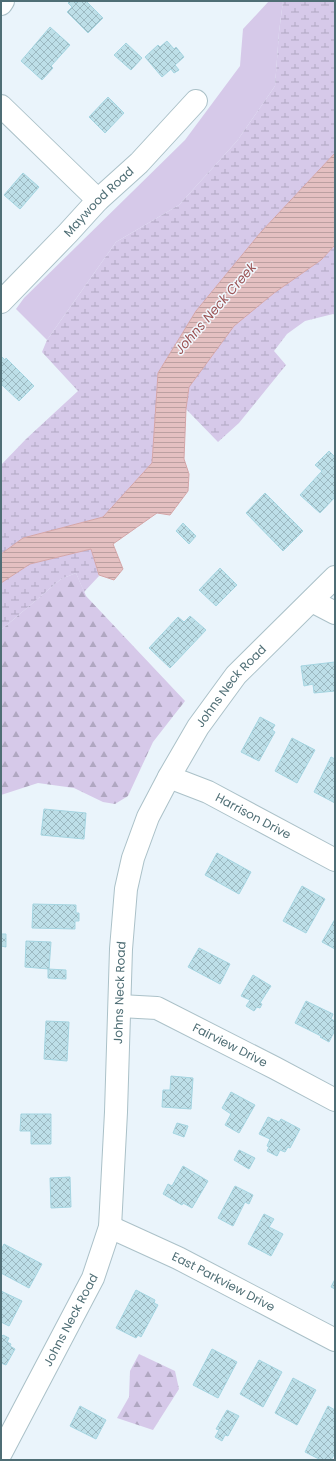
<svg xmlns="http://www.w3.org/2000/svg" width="336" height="1461" font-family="Poppins,sans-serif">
	<defs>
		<pattern id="forest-firs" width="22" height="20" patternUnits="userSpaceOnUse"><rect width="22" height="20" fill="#d6c9e9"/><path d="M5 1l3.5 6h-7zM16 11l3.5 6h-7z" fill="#b0a7c1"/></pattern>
		<pattern id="wetland-marsh" width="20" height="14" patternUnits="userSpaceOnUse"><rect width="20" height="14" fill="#d6c9e9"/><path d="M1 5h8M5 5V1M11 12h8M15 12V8" fill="none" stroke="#b0a7c1"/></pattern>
		<pattern id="water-rules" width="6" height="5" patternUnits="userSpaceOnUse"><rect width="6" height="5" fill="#e4c0c1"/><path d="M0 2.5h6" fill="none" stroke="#bba0a1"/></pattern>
		<pattern id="building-cross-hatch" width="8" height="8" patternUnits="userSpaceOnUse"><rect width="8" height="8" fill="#bddfe8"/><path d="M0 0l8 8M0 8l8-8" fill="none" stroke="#9cb9c1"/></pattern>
	</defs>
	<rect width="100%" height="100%" fill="#eaf4fb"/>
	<!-- grass -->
	<path fill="#d6c9e9" d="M269 1H283L279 32 275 86 237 141 179 205 116 242 47 340 16 309 24 298 185 140 240 66 243 29Z"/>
	<!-- forest -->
	<g fill="url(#forest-firs)">
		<path d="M76 573 86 596 185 701 153 742 128 796 115 804 103 802 74 788 38 783 1 795V630L61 579Z"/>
		<path d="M139 1354 175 1371 179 1389 153 1430 117 1418 129 1397 130 1371Z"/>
	</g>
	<!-- wetland -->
	<g fill="url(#wetland-marsh)">
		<path d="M283 1H335V153L261 232 196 311 158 373 152 463 103 517 23 538 1 554V465L26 439 78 391 42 352 47 340 116 242 179 205 237 141 275 86 279 32Z"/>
		<path d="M335 245V315L333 314 305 321 287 334 274 351 286 365 239 423 218 442 186 409 189 387 234 326 274 293 321 260Z"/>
		<path d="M91 549 99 576 84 592 76 573 61 579 1 630V583L30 564Z"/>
	</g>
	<!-- water -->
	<path fill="url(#water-rules)" stroke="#d5a6a8" d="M335 153V245L321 260 274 293 234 326 189 387 186 409 184 459 189 474 188 491 170 515 157 513 113 544 123 569 114 580 99 575 91 549 30 564 1 583V554L23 538 103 517 152 463 158 373 196 311 261 232Z"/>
	<!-- building -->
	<g fill="url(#building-cross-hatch)" stroke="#a5d5e1">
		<path d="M70 1H75L76 3 78 1H86L103 18 88 33 67 12 72 7 68 3Z"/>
		<path d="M50 27 70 45 51 66 53 68 42 80 21 61Z"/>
		<path d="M167 41 174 49 176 47 184 57 175 65 179 70 174 73 171 69 162 77 145 57 158 45 160 47Z"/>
		<path d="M126 43 142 58 131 70 114 55Z"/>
		<path d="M108 97 124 113 105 133 89 117Z"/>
		<path d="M23 173 39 187 20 209 4 195Z"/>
		<path d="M1 356 5 360 6 358 34 386 19 401 1 384Z"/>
		<path d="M329 451 335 457V497L320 513 300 495 322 471 315 465Z"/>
		<path d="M265 493 303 531 283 551 246 513Z"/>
		<path d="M183 523 196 536 189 544 176 531Z"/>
		<path d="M220 568 237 585 216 606 199 590Z"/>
		<path d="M190 616 206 630 170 668 149 648 178 617 184 622Z"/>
		<path d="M335 662V691L314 693 313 684 304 686 301 666Z"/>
		<path d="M260 717 275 725 272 730 275 732 259 761 241 752Z"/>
		<path d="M292 738 315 750 297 783 275 771Z"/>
		<path d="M331 757 335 759V803L314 792Z"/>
		<path d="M44 809 86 813 84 839 41 835Z"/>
		<path d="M217 853 251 872 239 894 205 875Z"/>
		<path d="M302 886 325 899 306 933 283 921Z"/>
		<path d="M33 904 76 905V913H79V921H75V929L32 928Z"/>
		<path d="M335 919V949L322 942Z"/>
		<path d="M1 934H6V947L1 946Z"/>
		<path d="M26 941 51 942 49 969 25 967Z"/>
		<path d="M199 948 230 964 220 984 188 967Z"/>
		<path d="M48 969 66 970V979L48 978Z"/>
		<path d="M253 975 271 986 260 1003 262 1004 260 1008 257 1007 254 1011 246 1006 250 1000 241 996Z"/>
		<path d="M306 1001 333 1014 331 1019 335 1021V1030L329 1042 320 1037 321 1036 295 1023Z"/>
		<path d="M46 1021 69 1022 67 1061 44 1059Z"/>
		<path d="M171 1076 193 1078 191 1109 162 1107 163 1090H170Z"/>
		<path d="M231 1092 255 1105 239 1133 225 1125 231 1114 222 1108Z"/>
		<path d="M21 1114H51V1144H31V1131H20Z"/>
		<path d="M268 1117 279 1122 281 1119 300 1129 290 1148 288 1147 285 1152 280 1150 277 1156 267 1151 269 1147 267 1146 270 1139 259 1134Z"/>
		<path d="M177 1123 188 1126 184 1137 173 1133Z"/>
		<path d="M239 1150 255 1158 249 1169 234 1160Z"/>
		<path d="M183 1166 208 1181 192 1208 183 1203 182 1205 163 1194 168 1184 172 1186Z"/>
		<path d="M70 1177 71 1207 51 1208 50 1178Z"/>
		<path d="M235 1186 253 1195 249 1204 245 1202 233 1226 218 1218Z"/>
		<path d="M264 1214 274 1219 269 1227 283 1234 271 1256 248 1244Z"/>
		<path d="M4 1244 42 1264 29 1288 1 1273V1250Z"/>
		<path d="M335 1279V1289L331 1287Z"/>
		<path d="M136 1290 155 1300 154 1303 158 1305 141 1337 138 1335 136 1338 116 1328Z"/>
		<path d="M1 1291 22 1301 9 1326 1 1322Z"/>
		<path d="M3 1335 9 1338 7 1342 11 1344 10 1346 15 1349 6 1365 1 1363V1337Z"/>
		<path d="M212 1349 237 1362 218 1398 193 1385Z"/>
		<path d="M259 1360 282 1372 263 1407 240 1394Z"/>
		<path d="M293 1378 316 1390 297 1425 275 1413Z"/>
		<path d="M80 1406 106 1420 96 1439 70 1426Z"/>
		<path d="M328 1406 335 1410V1453L331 1460H321L305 1452Z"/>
		<path d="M227 1410 239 1416 228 1436 225 1435 222 1441 215 1437 219 1430 216 1429Z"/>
	</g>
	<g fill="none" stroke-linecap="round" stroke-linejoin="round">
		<defs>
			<g id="minor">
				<path d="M1 4 3 1"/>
				<path d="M1 106 98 200"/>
				<path id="s1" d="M1 302 68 233 98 200 139 163 196 101"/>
				<path d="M312 601 335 613"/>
				<path id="s2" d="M169 777 208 792 335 860"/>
				<path id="s3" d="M120 1006 157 1008 275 1068 335 1100"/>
				<path id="s4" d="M110 1227 178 1258 335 1340"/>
				<path id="s5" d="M1 1453 93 1278 110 1227 116 1112 121 949 126 889 133 858 148 817 169 777 198 727 236 675 335 577"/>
			</g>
		</defs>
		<!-- minor casing -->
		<use href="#minor" stroke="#abc1c8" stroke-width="24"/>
		<!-- minor -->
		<use href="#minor" stroke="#fff" stroke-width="22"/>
	</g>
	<g text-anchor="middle" stroke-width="3" stroke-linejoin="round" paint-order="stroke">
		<!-- street labels -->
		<g font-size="12" fill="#4f6e75" stroke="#f1f8fe">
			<text dy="4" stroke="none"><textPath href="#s1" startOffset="140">Maywood Road</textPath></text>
			<text dy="4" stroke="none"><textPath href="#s5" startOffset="821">Johns Neck Road</textPath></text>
			<text dy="4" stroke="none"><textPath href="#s2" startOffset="93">Harrison Drive</textPath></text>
			<text dy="4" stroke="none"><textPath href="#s5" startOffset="486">Johns Neck Road</textPath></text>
			<text dy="4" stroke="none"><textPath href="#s3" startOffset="119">Fairview Drive</textPath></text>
			<text dy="4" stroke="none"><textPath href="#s4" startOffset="126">East Parkview Drive</textPath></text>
			<text dy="4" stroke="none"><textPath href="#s5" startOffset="150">Johns Neck Road</textPath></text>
		</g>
		<!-- water labels -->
		<g font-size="13" font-style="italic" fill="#9b5455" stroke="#f1f8fe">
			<text transform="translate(215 308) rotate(-49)" y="5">Johns Neck Creek</text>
		</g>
	</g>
	<!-- border -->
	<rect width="336" height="1461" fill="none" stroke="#4f6e75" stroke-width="4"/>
</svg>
